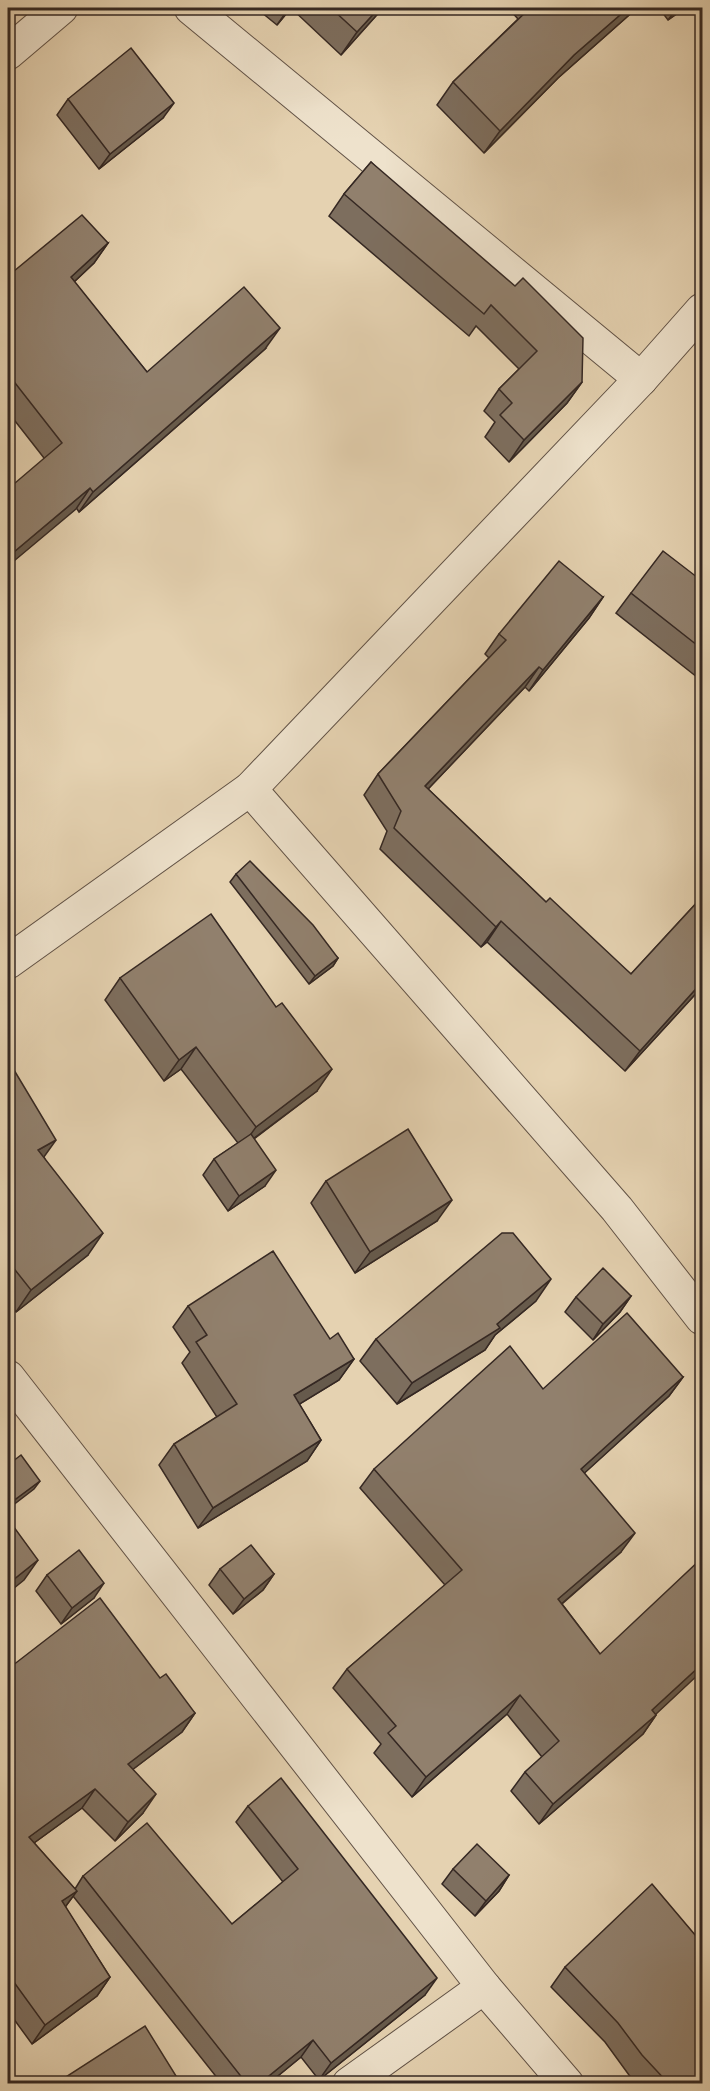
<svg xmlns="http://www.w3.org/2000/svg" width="710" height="2091" font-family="'IM FELL Double Pica',serif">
	<rect width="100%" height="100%" fill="#e5d2b1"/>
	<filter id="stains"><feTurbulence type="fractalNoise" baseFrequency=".00333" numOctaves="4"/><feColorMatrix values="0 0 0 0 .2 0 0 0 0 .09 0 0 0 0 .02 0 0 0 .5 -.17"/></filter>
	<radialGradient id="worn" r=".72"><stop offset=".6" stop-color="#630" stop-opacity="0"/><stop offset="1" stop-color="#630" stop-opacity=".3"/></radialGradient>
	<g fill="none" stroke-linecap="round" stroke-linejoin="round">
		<defs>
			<g id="minor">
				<path d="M191 8 641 379"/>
				<path d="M8 53 61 8"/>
				<path d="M250 789 617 1209 702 1318"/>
				<path d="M8 962 250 789 641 379 702 310"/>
				<path d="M8 1377 484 1987 567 2084"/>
				<path d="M349 2084 484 1987"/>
			</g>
		</defs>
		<!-- minor casing -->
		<use href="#minor" stroke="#615246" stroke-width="35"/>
		<!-- minor -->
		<use href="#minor" stroke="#eee2cc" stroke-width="33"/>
	</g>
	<!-- wall -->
	<g fill="#7d6e5e" stroke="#352823" stroke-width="1.5">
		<path d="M256 8H383L341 55 291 8 277 25Z"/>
		<path d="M508 8H637L558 78 484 153 437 105 453 82 518 19Z"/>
		<path d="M659 8H685L668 20Z"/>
		<path d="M68 99 163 118 99 169 57 115Z"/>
		<path d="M371 162 582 382 567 403 509 462 485 437 495 422 484 411 499 389 519 369 476 326 469 336 329 216 344 194Z"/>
		<path d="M108 243 94 263 74 282 147 372 265 349 79 512 44 458 8 412V276Z"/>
		<path d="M702 581V681L616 613 631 593Z"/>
		<path d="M603 597 589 618 529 691 525 687 428 789 546 902 631 974 702 897V987L625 1071 487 942 481 947 380 849 387 831 364 795 378 774 489 658 485 654 499 634Z"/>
		<path d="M236 874 338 958 333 966 309 984 230 882Z"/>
		<path d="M120 978 317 1091 254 1139 265 1186 228 1211 203 1175 214 1159 238 1143 181 1069 164 1081 105 1000Z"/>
		<path d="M8 1060 44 1157 88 1255 16 1312 8 1302Z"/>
		<path d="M326 1181 437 1221 355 1273 311 1203Z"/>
		<path d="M631 1296 620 1312 593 1340 565 1312 576 1297Z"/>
		<path d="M536 1301 495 1335 485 1350 397 1404 360 1361 376 1339Z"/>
		<path d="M188 1306 330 1339 354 1359 339 1380 299 1404 321 1440 307 1461 198 1528 159 1465 174 1444 217 1417 182 1363 190 1352 173 1327Z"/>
		<path d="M683 1377 669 1396 584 1473 621 1552 562 1604 600 1654 656 1715 643 1734 539 1824 511 1791 525 1772 542 1757 507 1714 412 1797 374 1753 381 1744 333 1688 347 1669 445 1585 360 1488 374 1469 543 1389Z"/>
		<path d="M220 1569 274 1574 263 1590 233 1614 209 1585Z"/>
		<path d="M47 1575 94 1598 61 1624 36 1591Z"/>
		<path d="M8 1669 160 1678 195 1713 182 1732 133 1769 143 1813 115 1841 82 1808 34 1843 75 1889 83 1876 232 1924 283 1882 236 1822 248 1806 425 1995 319 2080 301 2057 268 2084H222L73 1896 65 1907 110 1977 97 1996 32 2044 8 2011Z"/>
		<path d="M453 1869 509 1875 499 1891 475 1916 442 1884Z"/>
		<path d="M565 1967 702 2084H637L629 2075 605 2042 551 1987Z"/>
	</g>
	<!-- shaded-wall -->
	<g fill="#665a4c" stroke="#352823" stroke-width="1.5">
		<path d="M289 8H291L277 25Z"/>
		<path d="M379 8H383L341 55 357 32Z"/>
		<path d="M628 8H637L558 78 484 153 500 131 574 55Z"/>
		<path d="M677 8H685L668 20Z"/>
		<path d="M174 103 163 118 99 169 110 154Z"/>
		<path d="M108 243 94 263 57 298 71 277Z"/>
		<path d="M280 328 265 349 79 512 93 492Z"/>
		<path d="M582 382 567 403 509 462 524 440Z"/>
		<path d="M90 488 76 509 8 566V557Z"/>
		<path d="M603 597 589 618 529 691 543 670Z"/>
		<path d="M539 667 525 687 411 807 425 786Z"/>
		<path d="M501 921 487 942 481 947 496 927Z"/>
		<path d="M338 958 333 966 309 984 315 976Z"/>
		<path d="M702 982V987L625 1071 640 1051Z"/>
		<path d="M196 1047 181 1069 164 1081 179 1060Z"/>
		<path d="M332 1069 317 1091 241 1148 256 1127Z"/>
		<path d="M56 1140 41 1161 38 1150Z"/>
		<path d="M276 1170 265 1186 228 1211 239 1196Z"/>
		<path d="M452 1200 437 1221 355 1273 370 1252Z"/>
		<path d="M103 1233 88 1255 16 1312 31 1290Z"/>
		<path d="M551 1279 536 1301 495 1335 485 1350 397 1404 412 1383 497 1324Z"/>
		<path d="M631 1296 620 1312 593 1340 603 1324Z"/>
		<path d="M354 1359 339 1380 280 1416 294 1395Z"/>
		<path d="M683 1377 669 1396 567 1489 581 1469Z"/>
		<path d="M321 1440 307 1461 198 1528 213 1508Z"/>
		<path d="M40 1481 34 1489 8 1509V1506L9 1504Z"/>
		<path d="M635 1533 621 1552 544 1619 558 1599Z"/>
		<path d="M38 1560 24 1580 8 1593V1584Z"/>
		<path d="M274 1574 263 1590 233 1614 244 1599Z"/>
		<path d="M104 1583 94 1598 61 1624 72 1608Z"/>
		<path d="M702 1664V1671L639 1730 652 1710Z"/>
		<path d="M520 1695 507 1714 412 1797 426 1777Z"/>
		<path d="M195 1713 182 1732 115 1783 128 1764Z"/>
		<path d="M656 1715 643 1734 539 1824 553 1804Z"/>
		<path d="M95 1789 82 1808 16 1856 29 1837Z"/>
		<path d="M156 1794 143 1813 115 1841 128 1822Z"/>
		<path d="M509 1875 499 1891 475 1916 486 1901Z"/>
		<path d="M77 1891 63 1910 62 1901Z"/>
		<path d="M110 1977 97 1996 32 2044 45 2025Z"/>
		<path d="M437 1978 425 1995 319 2080 331 2063Z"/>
		<path d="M313 2040 301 2057 268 2084H259Z"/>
	</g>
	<!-- building -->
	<g fill="#91806d" stroke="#352823" stroke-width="1.5">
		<path d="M331 8H379L357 32Z"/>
		<path d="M530 8H628L574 55 500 131 453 82Z"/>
		<path d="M131 48 174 103 110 154 68 99Z"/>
		<path d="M371 162 515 286 523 278 583 338 582 382 524 440 500 415 512 403 499 389 537 351 491 305 484 314 344 194Z"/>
		<path d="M82 215 108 243 71 277 147 372 244 287 280 328 93 492 90 488 8 557V489L62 443 8 374V276Z"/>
		<path d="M663 551 702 581V649L631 593Z"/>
		<path d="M559 561 603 597 543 670 539 667 425 786 546 902 550 898 631 974 702 897V982L640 1051 501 921 496 927 394 828 401 811 378 774 506 640 499 634Z"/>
		<path d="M250 861 313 925 338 958 315 976 236 874Z"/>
		<path d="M211 914 276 1007 282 1003 332 1069 256 1127 196 1047 179 1060 120 978Z"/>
		<path d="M8 1060 56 1140 38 1150 103 1233 31 1290 8 1261Z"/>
		<path d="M408 1129 452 1200 370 1252 326 1181Z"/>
		<path d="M251 1134 276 1170 239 1196 214 1159Z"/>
		<path d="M502 1233H513L551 1279 497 1324 500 1328 412 1383 376 1339Z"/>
		<path d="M273 1251 330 1339 338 1333 354 1359 294 1395 321 1440 213 1508 174 1444 237 1404 196 1342 207 1335 188 1306Z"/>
		<path d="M603 1268 631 1296 603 1324 576 1297Z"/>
		<path d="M627 1313 683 1377 581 1469 635 1533 558 1599 600 1654 702 1558V1664L652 1710 656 1715 553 1804 525 1772 559 1741 520 1695 426 1777 388 1733 396 1726 347 1669 462 1570 374 1469 510 1346 543 1389Z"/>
		<path d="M21 1455 40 1481 9 1504 8 1501V1465Z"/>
		<path d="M8 1519 38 1560 8 1584Z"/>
		<path d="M251 1545 274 1574 244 1599 220 1569Z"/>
		<path d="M79 1550 104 1583 72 1608 47 1575Z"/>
		<path d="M100 1598 160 1678 166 1674 195 1713 128 1764 156 1794 128 1822 95 1789 29 1837 77 1891 62 1901 110 1977 45 2025 8 1974V1669Z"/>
		<path d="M281 1778 437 1978 331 2063 313 2040 259 2084H247L83 1876 147 1823 232 1924 298 1869 248 1806Z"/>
		<path d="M477 1844 509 1875 486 1901 453 1869Z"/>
		<path d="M652 1884 696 1936 702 1929V2084H669L642 2055 618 2023 565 1967Z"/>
		<path d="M145 2026 181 2084H59L58 2082Z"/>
	</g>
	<!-- margin -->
	<rect width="710" height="2091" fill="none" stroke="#e5d2b1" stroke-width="30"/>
	<rect x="9" y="9" width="692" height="2073" fill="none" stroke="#352823" stroke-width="3"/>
	<rect x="15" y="15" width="680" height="2061" fill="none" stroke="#352823" stroke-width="1.5"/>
	<rect width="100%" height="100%" filter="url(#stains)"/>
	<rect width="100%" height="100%" fill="url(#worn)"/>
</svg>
